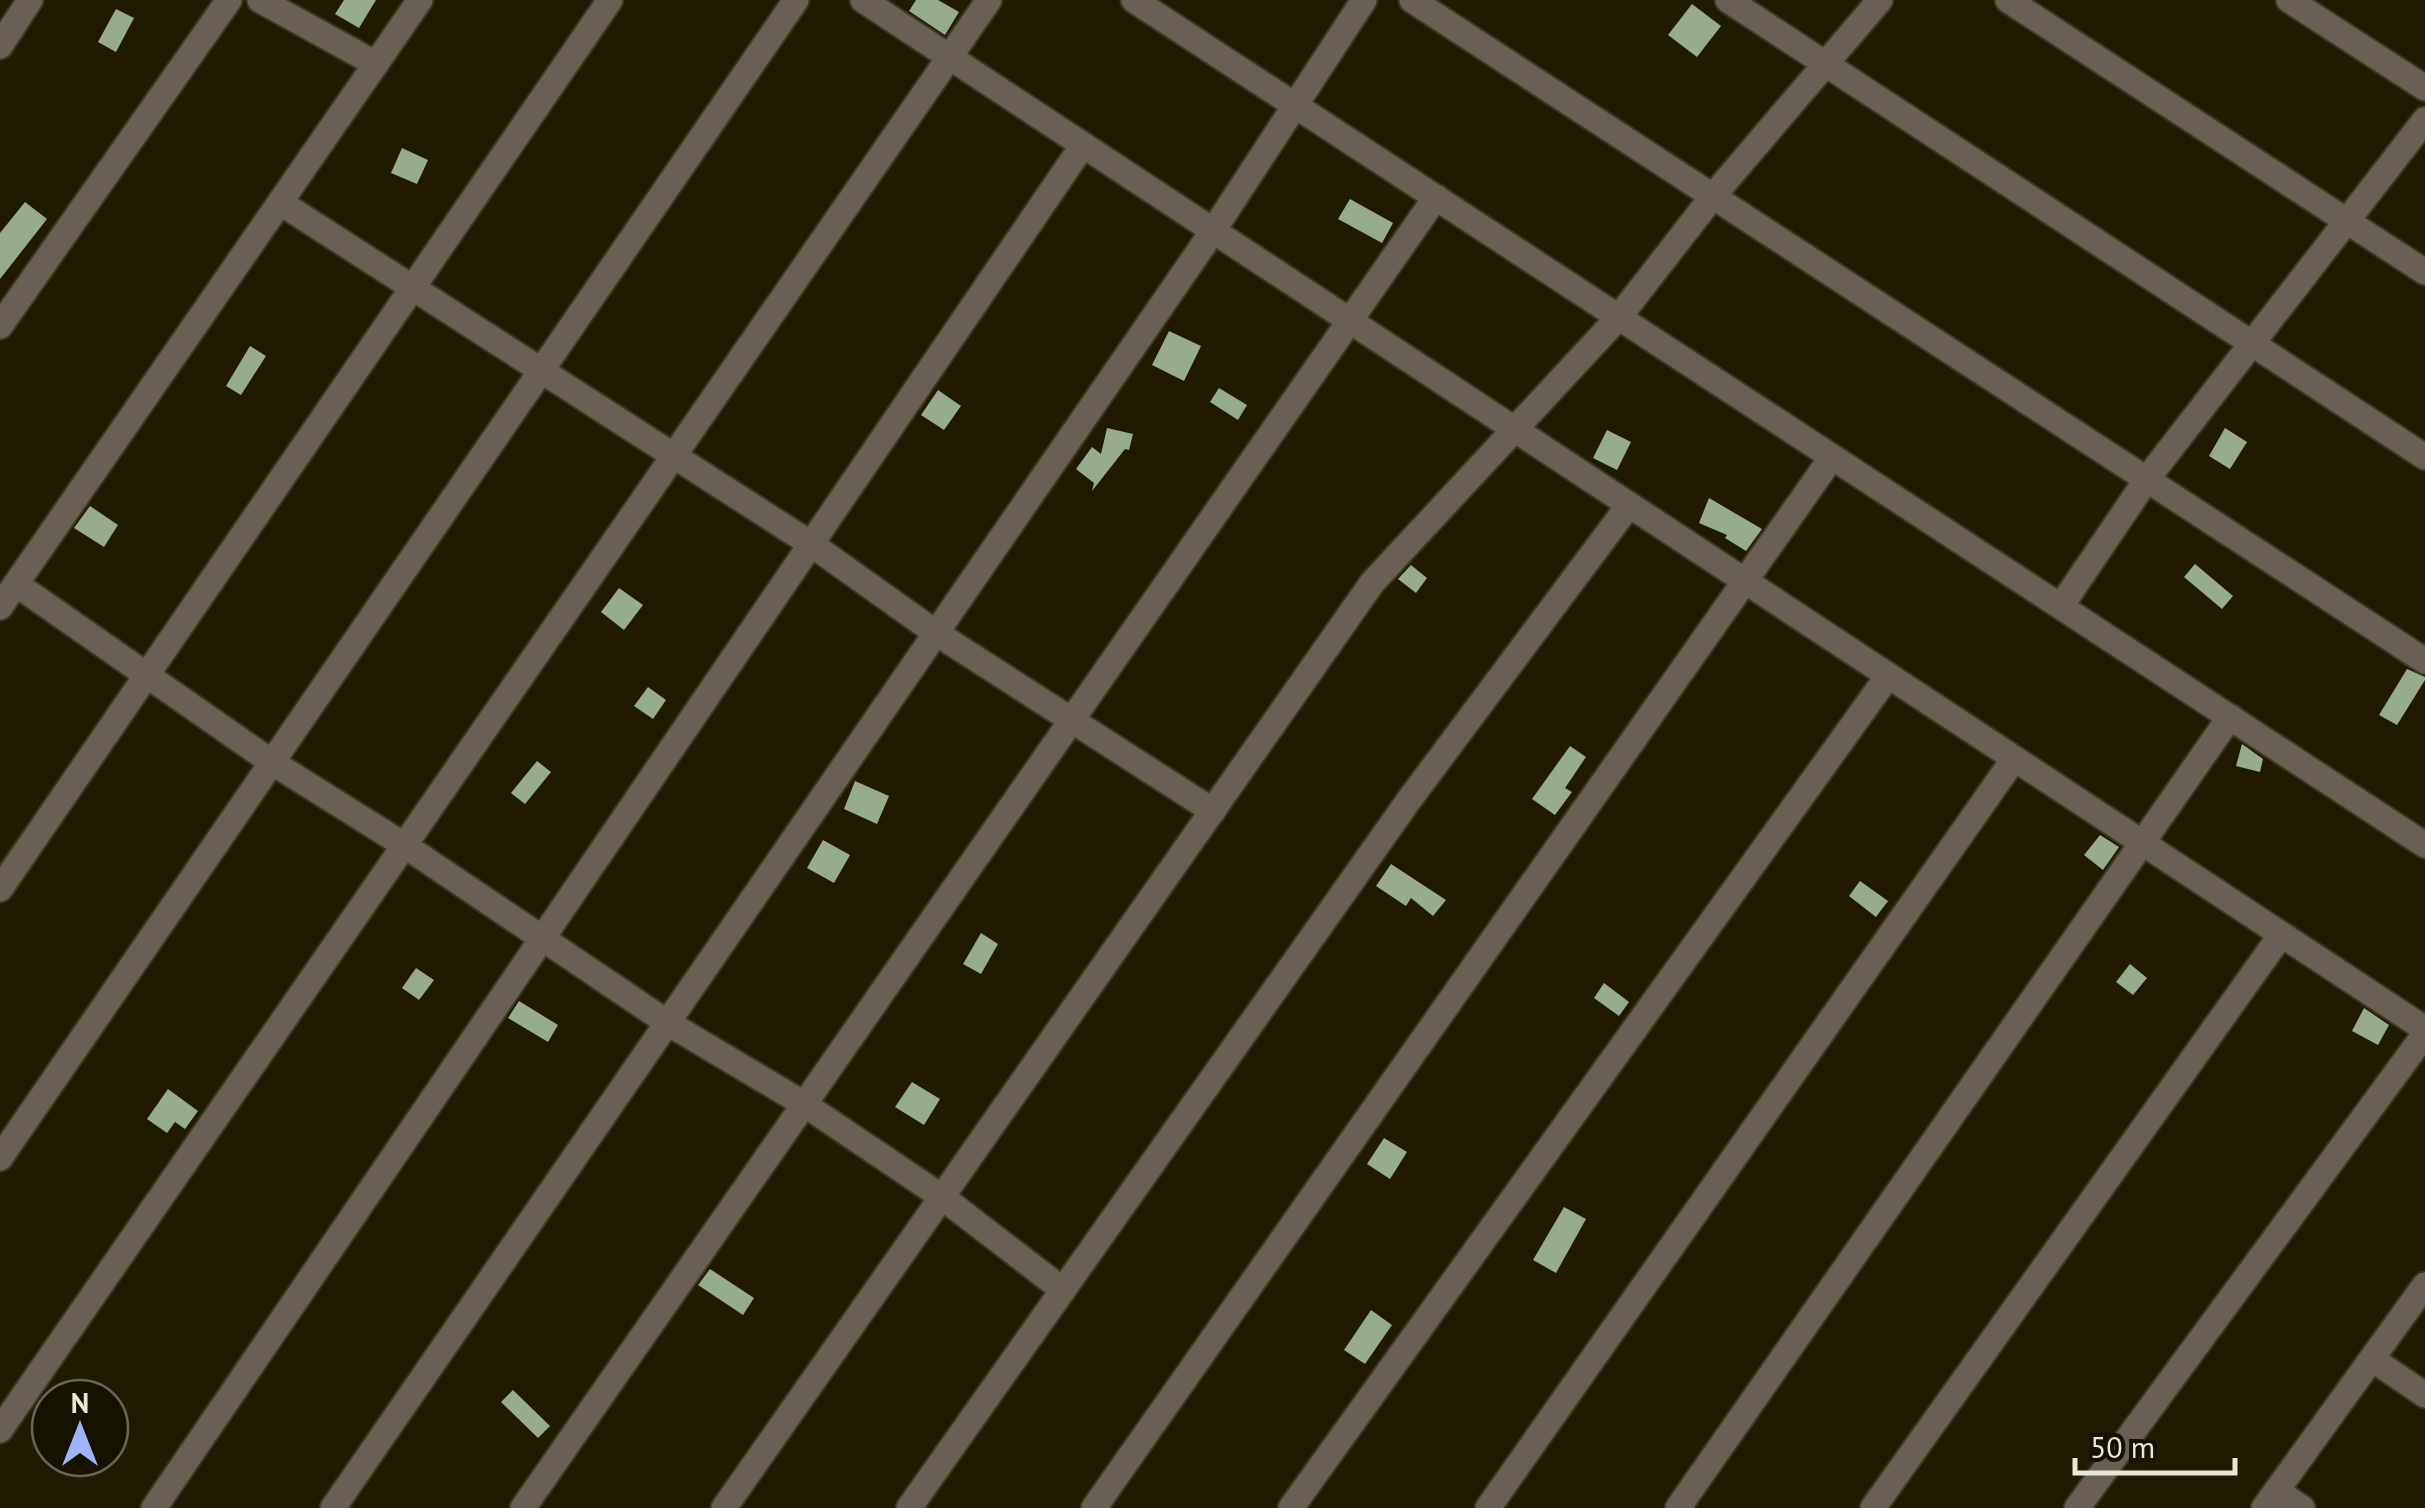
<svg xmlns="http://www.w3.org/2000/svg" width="2425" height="1508" font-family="'PT Sans',sans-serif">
	<rect width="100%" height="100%" fill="#201b00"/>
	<!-- building -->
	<g fill="#97ab8d">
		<path d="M344 0H376L359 28 335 14Z"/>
		<path d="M916 0H938L959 12 945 35 909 11Z"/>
		<path d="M1692 4 1721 26 1697 57 1668 35Z"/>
		<path d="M116 9 134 18 116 52 98 42Z"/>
		<path d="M402 148 428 160 417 184 391 173Z"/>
		<path d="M1350 199 1393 223 1382 243 1338 219Z"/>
		<path d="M25 202 47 219 0 279V233Z"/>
		<path d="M1169 331 1201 346 1184 381 1152 365Z"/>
		<path d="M250 346 266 356 241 395 226 386Z"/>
		<path d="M1219 388 1247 405 1238 420 1210 402Z"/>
		<path d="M938 390 961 406 944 430 921 415Z"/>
		<path d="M1107 428 1133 434 1129 450 1125 449 1092 491 1094 483 1076 469 1092 447 1101 454Z"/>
		<path d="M2225 428 2247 442 2230 469 2209 456Z"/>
		<path d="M1607 430 1631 442 1617 470 1593 458Z"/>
		<path d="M1709 498 1762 529 1746 551 1725 538 1727 535 1699 523Z"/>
		<path d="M90 506 118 525 104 547 74 528Z"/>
		<path d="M2195 564 2233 596 2222 609 2184 577Z"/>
		<path d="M1411 565 1427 578 1416 593 1398 579Z"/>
		<path d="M619 588 643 605 624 630 601 612Z"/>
		<path d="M2407 669 2425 677V680L2397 725 2379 715Z"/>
		<path d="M648 687 666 700 653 719 634 706Z"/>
		<path d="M2242 744 2263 759 2260 772 2236 766Z"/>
		<path d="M1570 746 1586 757 1565 788 1572 792 1555 815 1532 799Z"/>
		<path d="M537 761 551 772 525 804 511 793Z"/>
		<path d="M855 781 889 796 877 824 844 809Z"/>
		<path d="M2100 835 2119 847 2103 870 2084 855Z"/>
		<path d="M823 840 850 855 834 883 807 868Z"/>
		<path d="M1391 864 1446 900 1433 916 1411 898 1406 906 1376 886Z"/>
		<path d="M1860 881 1888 901 1876 917 1849 896Z"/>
		<path d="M981 933 998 944 981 974 963 964Z"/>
		<path d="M2130 964 2147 978 2133 995 2116 982Z"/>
		<path d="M416 968 434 980 419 1000 402 988Z"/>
		<path d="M1604 983 1629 1002 1619 1016 1594 998Z"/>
		<path d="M519 1001 558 1025 548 1042 508 1018Z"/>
		<path d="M2364 1008 2389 1025 2378 1045 2352 1031Z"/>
		<path d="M912 1082 940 1099 924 1125 895 1107Z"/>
		<path d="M168 1089 198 1111 185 1129 175 1122 167 1133 147 1119Z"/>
		<path d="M1384 1138 1407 1152 1390 1179 1367 1164Z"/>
		<path d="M1564 1207 1586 1219 1556 1273 1533 1260Z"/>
		<path d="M710 1269 754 1298 743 1315 698 1285Z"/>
		<path d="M1371 1310 1392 1325 1365 1364 1344 1350Z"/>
		<path d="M513 1390 550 1426 538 1438 501 1402Z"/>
	</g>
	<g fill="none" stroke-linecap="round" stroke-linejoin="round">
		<defs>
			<g id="street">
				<path d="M260 0 376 64"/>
				<path d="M863 0 2425 1029"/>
				<path d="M1134 0 2425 845"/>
				<path d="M1412 0 2425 661"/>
				<path d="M1728 0 2425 457"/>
				<path d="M2008 0 2425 272"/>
				<path d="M2289 0 2425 88"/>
				<path d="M0 46 30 0"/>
				<path d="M281 203 811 544 936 633 1213 811"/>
				<path d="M0 326 229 0"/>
				<path d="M16 584 270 761 404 845 668 1023 804 1104 942 1197 1063 1290"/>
				<path d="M2061 606 2147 479 2425 120"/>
				<path d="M0 607 420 0"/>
				<path d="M0 889 610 0"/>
				<path d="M0 1158 796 0"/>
				<path d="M2372 1359 2425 1395"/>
				<path d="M0 1430 989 0"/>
				<path d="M2277 1491 2302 1508"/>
				<path d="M154 1508 1083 145"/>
				<path d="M333 1508 1213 231 1364 0"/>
				<path d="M523 1508 1436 197"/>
				<path d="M724 1508 1372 583 1619 317 1713 196 1880 0"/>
				<path d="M909 1508 1409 800 1629 505"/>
				<path d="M1094 1508 1832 457"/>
				<path d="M1291 1508 1888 676"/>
				<path d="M1488 1508 2014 759"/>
				<path d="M1678 1508 2230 717"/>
				<path d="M1873 1508 2281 935"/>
				<path d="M2077 1508 2425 1034"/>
				<path d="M2264 1508 2425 1285"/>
			</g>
		</defs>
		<!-- street casing -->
		<use href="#street" stroke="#3c381e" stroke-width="29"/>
		<!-- street -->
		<use href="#street" stroke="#6a5f55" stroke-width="25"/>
	</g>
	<!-- north arrow -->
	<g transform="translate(80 1428)"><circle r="48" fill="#161200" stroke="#6a6755" stroke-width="2.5"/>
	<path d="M0-8L18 38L0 25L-18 38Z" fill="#a0b3fd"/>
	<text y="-15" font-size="28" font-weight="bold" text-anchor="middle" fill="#e9e7d5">N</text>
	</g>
	<!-- scale -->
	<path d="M2075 1458v15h160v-15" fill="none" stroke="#e9e7d5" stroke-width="5"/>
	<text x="2090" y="1458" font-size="30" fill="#e9e7d5" stroke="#161200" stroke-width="8" paint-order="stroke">50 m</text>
</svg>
